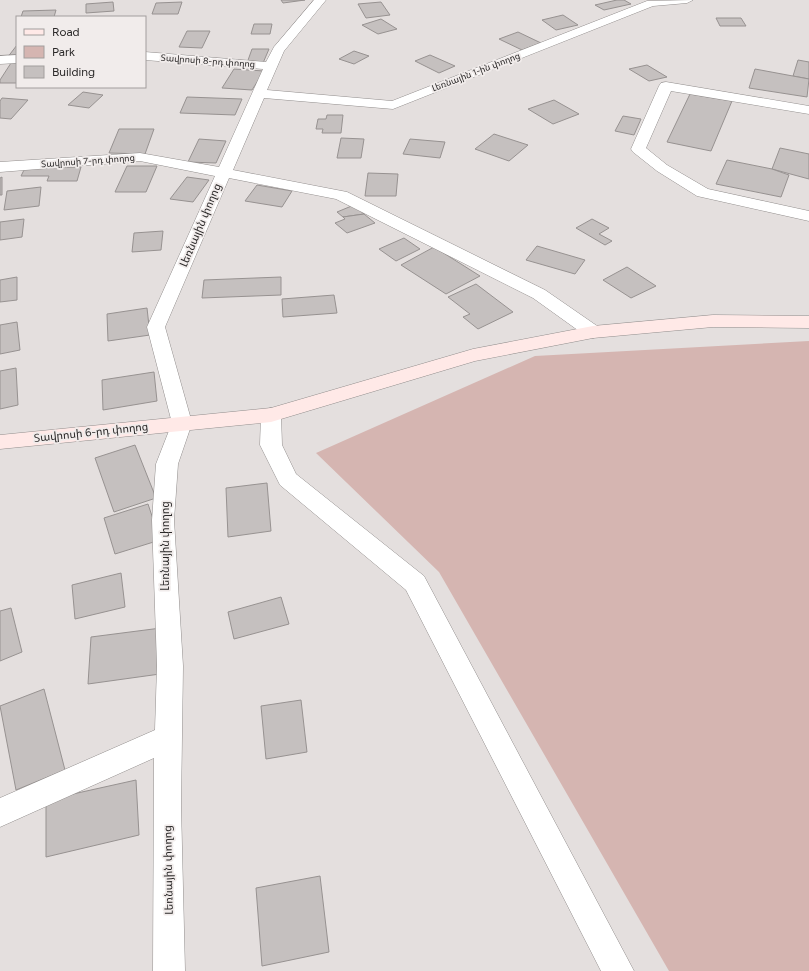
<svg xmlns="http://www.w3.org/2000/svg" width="809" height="971" font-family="Figtree,'Noto Sans Armenian',sans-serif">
	<rect width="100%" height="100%" fill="#e4dfde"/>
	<!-- green -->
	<path fill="#d5b5b1" d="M809 341V971H669L439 572 316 453 535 356Z"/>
	<!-- building -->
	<g fill="#c5c0bf" stroke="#979291">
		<path d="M281 0H305L283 3Z"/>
		<path d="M617 0H624L631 4 604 10 595 5Z"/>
		<path d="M113 2 114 11 86 13V4Z"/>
		<path d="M182 2 178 14H152L156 3Z"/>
		<path d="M381 2 390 15 366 18 358 4Z"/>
		<path d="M56 10 54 17H21L23 11Z"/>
		<path d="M563 15 578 25 556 30 542 20Z"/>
		<path d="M716 18H741L746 26H720Z"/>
		<path d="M381 19 397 29 378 34 362 25Z"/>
		<path d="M254 24H272L270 34H251Z"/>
		<path d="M187 31H210L202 48 179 47Z"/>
		<path d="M518 32 541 43 522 50 499 39Z"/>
		<path d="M17 45V58H7Z"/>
		<path d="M252 49H269L263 63H247Z"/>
		<path d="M354 51 369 56 354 64 339 59Z"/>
		<path d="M430 55 455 66 439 73 415 61Z"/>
		<path d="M798 60 809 62V79L793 76Z"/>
		<path d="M11 63H17V83H0V80Z"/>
		<path d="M647 65 667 77 649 81 629 69Z"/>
		<path d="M234 69 264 71 252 90 222 88Z"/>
		<path d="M755 69 809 79 807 97 749 88Z"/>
		<path d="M83 92 103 95 89 108 68 105Z"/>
		<path d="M690 94 732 101 711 151 667 142Z"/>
		<path d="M187 97 242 99 235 115 180 113Z"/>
		<path d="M2 98 28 100 11 119 0 118V101Z"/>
		<path d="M554 100 579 114 553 124 528 109Z"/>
		<path d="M327 115H343L341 133H322L323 129H316L318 119H326Z"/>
		<path d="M623 116 641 119 634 135 615 131Z"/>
		<path d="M119 129H154L145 154 109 153Z"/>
		<path d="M494 134 528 145 509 161 475 149Z"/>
		<path d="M341 138 364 139 361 158H337Z"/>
		<path d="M199 139 226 141 216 163 188 162Z"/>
		<path d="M410 139 445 142 440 158 403 154Z"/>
		<path d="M780 148 809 154V179L772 169Z"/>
		<path d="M727 160 772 169 789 175 781 197 716 184Z"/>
		<path d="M127 166H157L146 192H115Z"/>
		<path d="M81 167 77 181H47L49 176H21L25 168Z"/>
		<path d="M368 173 398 174 396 196H365Z"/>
		<path d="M2 177V195H0V178Z"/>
		<path d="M187 177 209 180 193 202 170 199Z"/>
		<path d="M257 185 292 191 282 207 245 201Z"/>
		<path d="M41 187 39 206 4 210 7 191Z"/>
		<path d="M354 205 364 214 343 217 337 212Z"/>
		<path d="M364 214 375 223 347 233 335 223 345 219 343 217Z"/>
		<path d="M24 219 22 237 0 240V222Z"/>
		<path d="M592 219 609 228 599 234 612 241 605 245 576 228Z"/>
		<path d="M163 231 161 250 132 252 134 233Z"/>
		<path d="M404 238 420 249 396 261 379 249Z"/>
		<path d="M537 246 585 260 575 274 526 260Z"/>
		<path d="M434 247 480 276 446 294 401 265Z"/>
		<path d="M627 267 656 286 631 298 603 280Z"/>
		<path d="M17 277V300L0 302V280Z"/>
		<path d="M281 277V295L202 298 204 280Z"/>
		<path d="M476 284 513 312 478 329 463 317 470 314 448 297Z"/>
		<path d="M334 295 337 313 283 317 282 299Z"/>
		<path d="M147 308 150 335 108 341 107 314Z"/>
		<path d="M17 322 20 350 0 354V325Z"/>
		<path d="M16 368 18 405 0 409V371Z"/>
		<path d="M154 372 157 401 103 410 102 380Z"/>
		<path d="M135 445 156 498 114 512 95 458Z"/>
		<path d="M267 483 271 531 228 537 226 488Z"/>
		<path d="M148 504 160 540 115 554 104 518Z"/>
		<path d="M121 573 125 607 75 619 72 585Z"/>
		<path d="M281 597 289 624 234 639 228 612Z"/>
		<path d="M11 608 22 652 0 661V611Z"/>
		<path d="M161 628 160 674 88 684 91 637Z"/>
		<path d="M44 689 65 770 16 790 0 706Z"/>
		<path d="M301 700 307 752 266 759 261 706Z"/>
		<path d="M136 780 139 835 46 857V800Z"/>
		<path d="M320 876 329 952 262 966 256 888Z"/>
	</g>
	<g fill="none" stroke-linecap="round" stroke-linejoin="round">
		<defs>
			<g id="street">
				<path d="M314 0H326L284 51 267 90 392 101 647 1 693 0 687 3 653 6 393 109 264 98 233 170 347 192 545 290 600 328 602 332 600 336 593 338 586 336 533 298 336 199 229 178 165 327 192 423 178 464 174 520 183 666 181 806 185 971H153L154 758 0 827V798L155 730 157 666 152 520 156 464 172 423 147 327 215 176 140 161 0 172V162L140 153 219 167 263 69 145 60V52L266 62 274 47Z"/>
				<path d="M17 55V63L0 64V56Z"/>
				<path d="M666 82 809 106V114L671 91 646 148 667 165 708 189 809 211V221L697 196 657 171 633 152 631 149 659 86 661 83Z"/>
				<path d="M271 408 278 410 281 415 282 445 296 474 424 576 634 971H601L406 590 280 485 260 445 261 415 264 410Z"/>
			</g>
			<path id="secondary" d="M713 315 809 316V328L713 327 593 338 475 361 271 422 0 449V435L271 408 473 349 593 326Z"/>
		</defs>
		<!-- street casing -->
		<use href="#street" stroke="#928e8d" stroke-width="1"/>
		<!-- secondary casing -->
		<use href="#secondary" stroke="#928e8d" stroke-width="1"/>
		<!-- street -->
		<use href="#street" fill="#fff" fill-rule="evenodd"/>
		<!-- secondary -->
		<use href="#secondary" fill="#ffe9e7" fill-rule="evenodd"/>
	</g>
	<g text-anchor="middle" stroke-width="3.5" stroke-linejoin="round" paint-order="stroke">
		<!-- far-street labels -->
		<g font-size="9" fill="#2b2929" stroke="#f1eceb">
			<text transform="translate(208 61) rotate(4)" y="3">Տավրոսի 8-րդ փողոց</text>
			<text transform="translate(476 72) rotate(-21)" y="3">Լեռնային 1-ին փողոց</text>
			<text transform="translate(88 161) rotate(-4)" y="3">Տավրոսի 7-րդ փողոց</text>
		</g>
		<!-- street labels -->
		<g font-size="11" fill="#2b2929" stroke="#f1eceb">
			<text transform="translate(200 225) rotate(-67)" y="4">Լեռնային փողոց</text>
			<text transform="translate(91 432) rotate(-6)" y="4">Տավրոսի 6-րդ փողոց</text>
			<text transform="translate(165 546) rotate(-90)" y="4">Լեռնային փողոց</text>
			<text transform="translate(168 870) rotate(-91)" y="4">Լեռնային փողոց</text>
		</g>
	</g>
	<!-- legend -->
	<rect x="16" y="16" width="130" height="72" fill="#f1eceb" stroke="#a29e9d"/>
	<rect x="24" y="29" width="20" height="6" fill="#ffe9e7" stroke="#a29e9d"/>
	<text x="52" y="36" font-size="12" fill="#2b2929">Road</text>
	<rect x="24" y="46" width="20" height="12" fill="#d5b5b1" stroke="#a29e9d"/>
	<text x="52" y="56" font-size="12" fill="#2b2929">Park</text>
	<rect x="24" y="66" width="20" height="12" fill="#c5c0bf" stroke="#a29e9d"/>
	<text x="52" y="76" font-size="12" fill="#2b2929">Building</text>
</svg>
